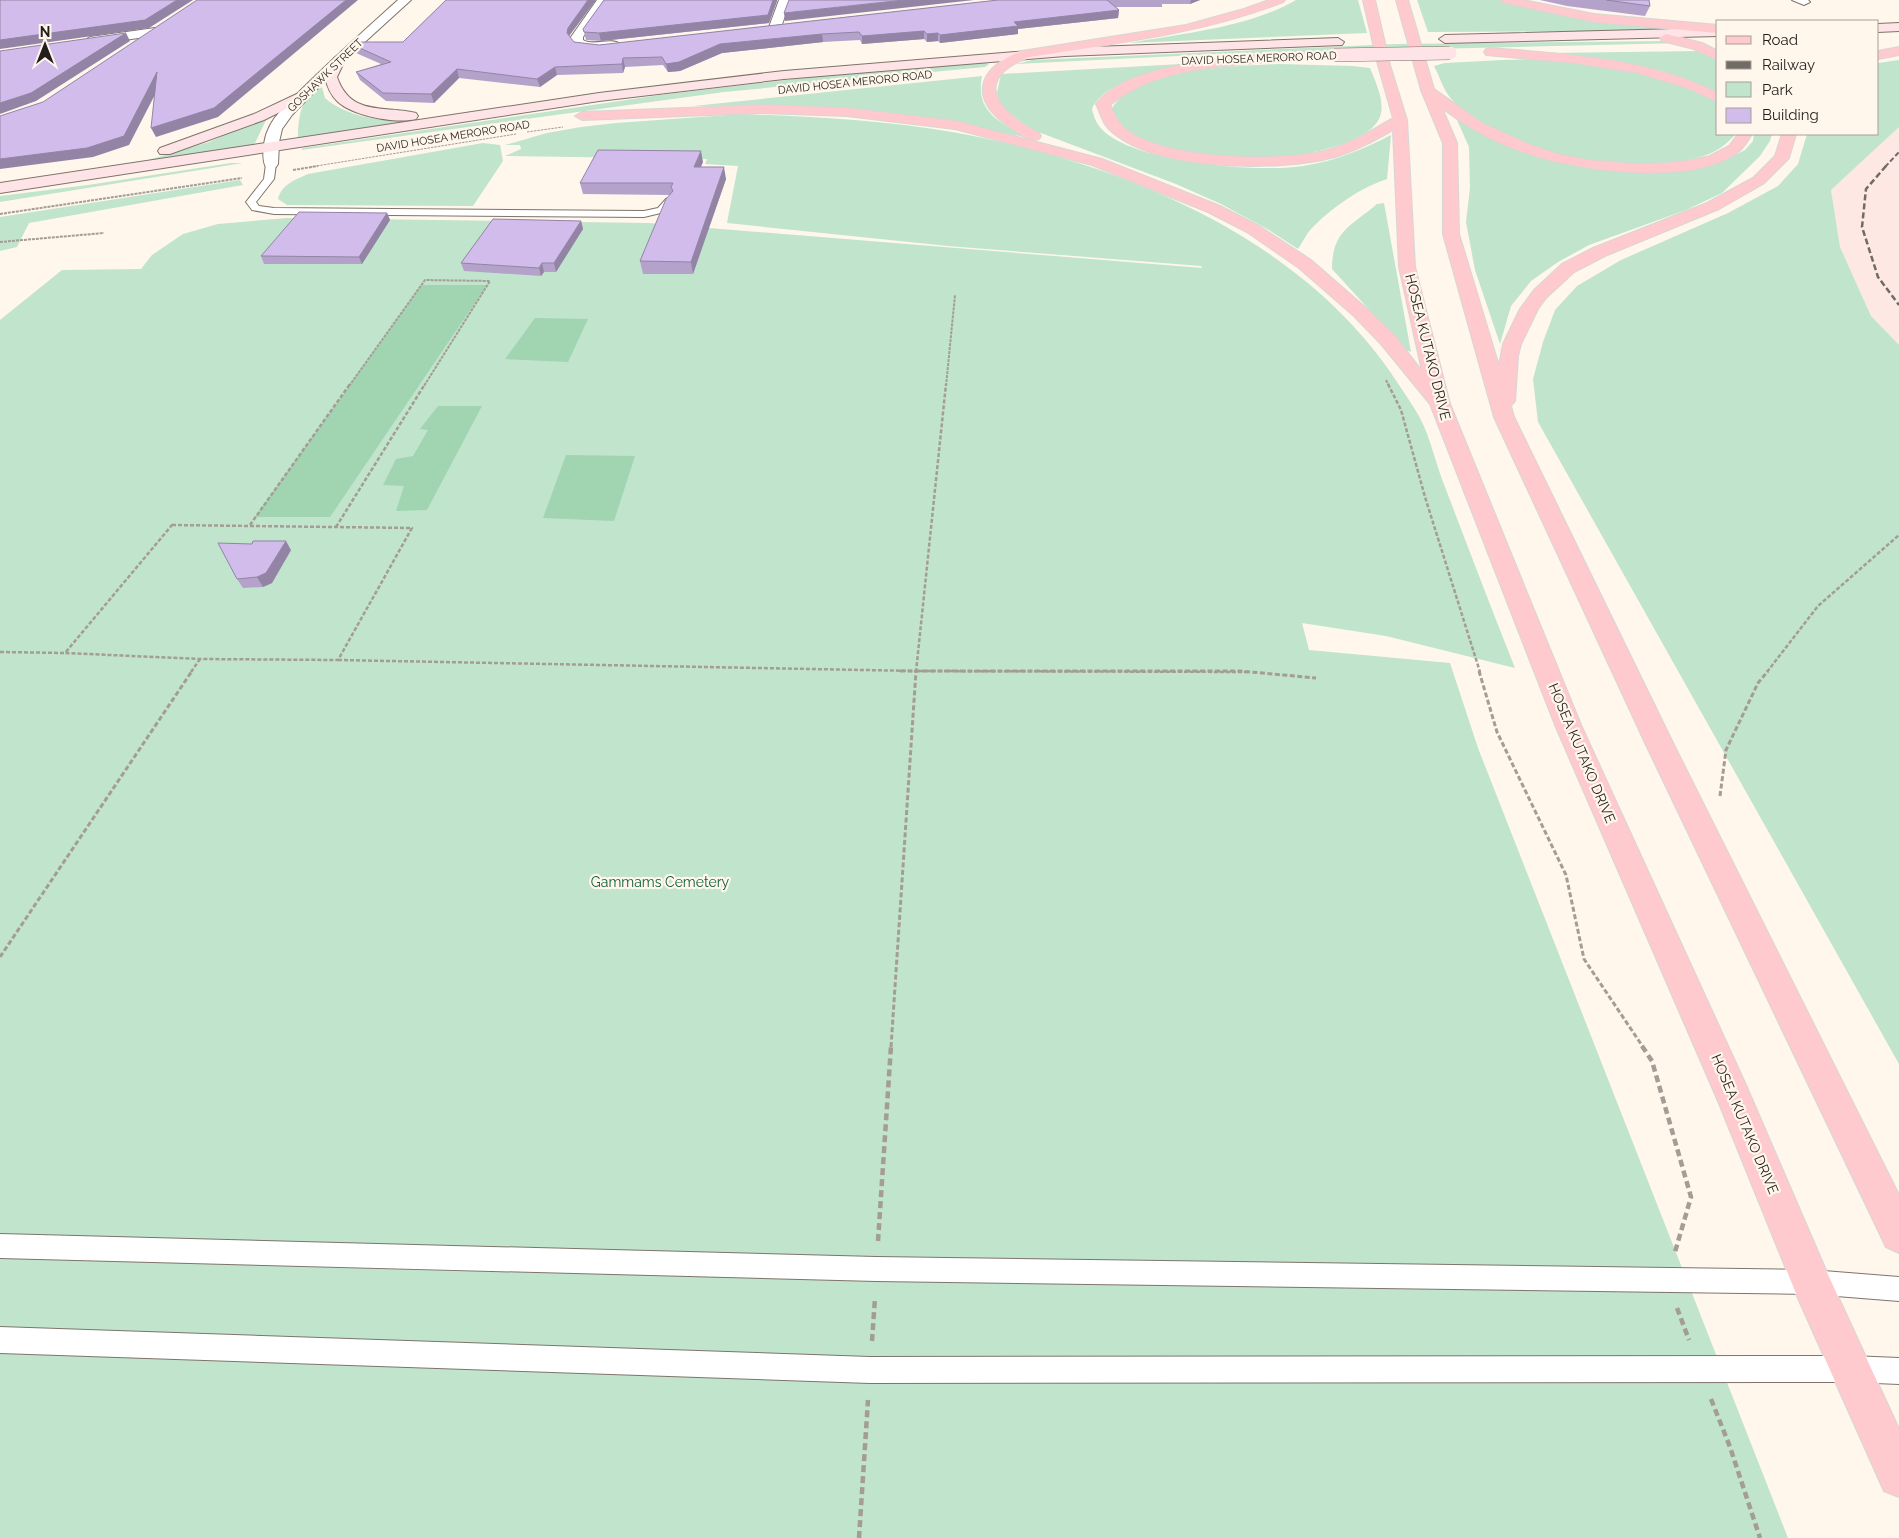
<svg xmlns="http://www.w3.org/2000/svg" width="1899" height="1538" font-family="Raleway,sans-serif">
	<rect width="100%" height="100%" fill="#fff6ec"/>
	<!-- industrial -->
	<path fill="#fde8e3" d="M1899 127V345L1871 316 1840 247 1831 190Z"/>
	<!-- green -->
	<g fill="#c1e4cc">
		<path d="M1296 0H1358L1367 33 1130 43C1185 33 1247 28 1296 0Z"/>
		<path d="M1417 0H1501L1682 31 1428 32Z"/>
		<path d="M1663 41 1682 43 1218 54 1016 64 1032 60 1397 44Z"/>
		<path d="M1703 51 1718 59V93L1689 81 1549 53Z"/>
		<path d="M1502 60C1520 60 1538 58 1556 60 1614 65 1665 77 1718 102V134H1735L1734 136C1727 143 1719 150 1709 154 1641 179 1546 159 1485 124 1475 117 1463 111 1454 102 1443 91 1441 79 1434 66L1445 63Z"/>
		<path d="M1899 60V127L1831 190 1840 247 1871 316 1899 345V1064L1538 422 1533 379 1543 342 1555 310 1577 286 1621 260 1728 213 1778 186 1798 164 1807 134H1878V63Z"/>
		<path d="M981 62 989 64 985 67 724 92 301 150 303 148 660 95 828 75Z"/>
		<path d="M1199 63C1168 70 1106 77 1092 109 1093 114 1095 121 1099 126 1127 163 1258 173 1303 166 1335 161 1362 150 1391 135L1387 179C1360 188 1334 206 1314 226 1307 232 1303 242 1298 249L1269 230 1221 204 1176 184 1033 130 1002 108 997 93 1001 74Z"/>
		<path d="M1279 64 1352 66 1370 68C1375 81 1384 99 1381 113 1378 129 1359 137 1345 143 1284 166 1190 165 1132 134 1126 130 1118 126 1114 120 1112 117 1112 112 1112 108 1139 68 1235 66 1279 64Z"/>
		<path d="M982 76C975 113 1000 122 1028 138 949 120 870 108 788 106 757 105 725 106 693 106Z"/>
		<path d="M322 87 325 98C347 117 378 120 406 122L298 139C298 121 300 93 322 87Z"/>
		<path d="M743 114C813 117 883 120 952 132 1122 162 1309 239 1403 391 1409 400 1415 409 1420 418 1431 439 1436 465 1445 487 1468 547 1491 608 1515 668L1386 636 1302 623 1309 650 1450 663 1478 748 1788 1538H0V320L62 270 141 269 152 255 183 234 218 224 287 218 648 223 1202 268 1201 266 948 246 727 223 738 166 705 164 707 159 505 156 521 149 520 145H505L547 133 581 127 616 123Z"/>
		<path d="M268 116 254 145 135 164 209 142Z"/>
		<path d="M1457 120 1559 161 1684 170 1709 165 1727 159 1745 150 1753 141 1754 134H1772L1770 141 1760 156 1722 193 1686 210 1589 245 1558 262 1531 281 1511 306 1500 344 1475 270 1466 222 1470 188 1469 147Z"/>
		<path d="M483 143 500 145 503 161 473 206 287 205 278 199C282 184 295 180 308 174Z"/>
		<path d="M231 163H243L0 202V196L88 185Z"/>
		<path d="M240 180 243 185 29 223 17 247 0 251V217Z"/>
		<path d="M1384 203 1411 352 1406 350 1332 269C1332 231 1351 226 1377 204Z"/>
	</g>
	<!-- forest -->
	<g fill="#a1d4b1">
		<path d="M422 285H487L330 517H255Z"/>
		<path d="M535 318 588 319 568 362 505 359Z"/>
		<path d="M438 406H482L427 510 396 511 404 486 383 485 396 459 413 456 428 430 420 429Z"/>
		<path d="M566 455 635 456 614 521 543 518Z"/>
	</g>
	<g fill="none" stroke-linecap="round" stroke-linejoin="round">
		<defs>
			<g id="service">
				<path d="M271 161 276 164 274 179 256 202 259 206 274 208 644 211 658 208 666 199 669 198 674 201 665 212 644 217 274 214 252 210 246 202 264 179 266 164Z"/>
				<path d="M0 1234 876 1257 1811 1270 1899 1277V1301L1811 1294 876 1281 0 1258Z"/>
				<path d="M0 1327 870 1357 1851 1356 1899 1358V1384L1851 1382 870 1383 0 1353Z"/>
			</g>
			<g id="minor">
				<path d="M597 0H609L583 37V40C595 47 612 36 621 45L619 48C604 51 582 54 571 41V37Z"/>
				<path d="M779 0H791L781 27 775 31 769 27Z"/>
				<path d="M1792 0H1808L1810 2 1804 5Z"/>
				<path d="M155 28 159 29 161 32 159 35 90 45 84 41 90 37Z"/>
			</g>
			<path id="tertiary" d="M398 0H411L344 61 292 115 282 129 279 142 278 164 276 167H266C261 159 264 138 268 130 274 114 291 101 302 89 333 58 366 29 398 0Z"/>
			<g id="secondary">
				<path d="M1899 23V31L1878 32V24Z"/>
				<path d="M1718 28V36L1445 43 1439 39 1445 35Z"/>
				<path d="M1338 38 1344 42 1342 45 1065 56 784 79 599 101 0 193V183L599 93 784 71 1065 48Z"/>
				<path d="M340 54 346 58 337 77C351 117 384 105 416 113L418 116 416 119C396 124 352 116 337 101 330 94 327 86 325 77L334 58Z"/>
				<path d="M301 92 306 93 308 96 306 99 264 120 170 154H160L158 151 160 148 254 114Z"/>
			</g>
			<g id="primary">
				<path d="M1269 0H1285L1283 2C1201 34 1115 43 1029 57 970 80 999 113 1039 133L1041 136 1039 139C1029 142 1020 134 1011 128 969 100 975 69 1022 51L1186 25 1244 9Z"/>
				<path d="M1363 0H1375L1390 65 1407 120 1415 267 1450 404 1581 725 1746 1085 1825 1268 1899 1429V1497L1884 1491 1797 1296 1718 1101 1555 725 1430 404 1381 344 1354 316 1299 268 1247 232 1208 212 1092 165 955 129 847 116 761 113 582 120 575 116 582 112 761 105 847 108 956 121 1102 159 1220 206 1259 226 1311 260 1366 308 1395 336 1422 371 1399 267 1393 130C1375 140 1356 151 1335 157 1280 172 1150 172 1108 128 1102 122 1100 111 1096 104 1128 60 1252 56 1303 51L1309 55 1307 58C1291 62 1274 61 1257 63 1206 67 1151 72 1110 105 1113 110 1115 117 1119 122 1148 161 1280 162 1324 151 1349 145 1371 131 1393 118L1378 65Z"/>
				<path d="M1396 0H1408L1434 89 1482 123 1528 144 1558 154 1588 160 1638 164 1665 163 1692 160 1710 156 1729 146 1738 134H1752C1748 140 1744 148 1738 152 1693 187 1576 171 1526 153 1495 143 1467 127 1442 108L1457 143 1459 234 1499 366 1503 344 1520 309 1534 290 1562 264 1593 248 1707 203 1753 178 1775 156 1782 134H1796L1789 158 1763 184 1719 209 1605 256 1574 272 1546 298 1538 309 1521 344 1518 356 1515 401 1511 406 1514 417 1675 747 1899 1195V1253L1886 1247 1647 747 1494 417 1443 234V143L1421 90Z"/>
				<path d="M1500 0H1523L1594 14 1718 25V33L1594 22 1506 3Z"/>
				<path d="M1666 34 1702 43 1718 51V60L1694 49 1662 41 1660 38Z"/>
				<path d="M1899 47V55L1878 59V51Z"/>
				<path d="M1490 48C1567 54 1648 58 1718 93V102L1690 89 1638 73 1576 63 1486 55 1484 52 1486 49Z"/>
			</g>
		</defs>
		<!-- service casing -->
		<use href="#service" stroke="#7e746a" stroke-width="2"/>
		<!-- minor casing -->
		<use href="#minor" stroke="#7e746a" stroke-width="2"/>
		<!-- tertiary casing -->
		<use href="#tertiary" stroke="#7e746a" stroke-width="2"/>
		<!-- secondary casing -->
		<use href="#secondary" stroke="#7e746a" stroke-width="2"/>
		<!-- primary casing -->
		<use href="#primary" stroke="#d7d6d6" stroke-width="2"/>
		<!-- path-far4 -->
		<g stroke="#a49d96" stroke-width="1" stroke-dasharray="2.5 1" stroke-linecap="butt">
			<path d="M527 132 563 127"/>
			<path d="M310 167 516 134"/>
		</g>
		<!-- path-far3 -->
		<g stroke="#a49d96" stroke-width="2" stroke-dasharray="3 1" stroke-linecap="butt">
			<path d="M293 170 318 166"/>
			<path d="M0 214 242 178"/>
			<path d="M0 242 104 233"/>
			<path d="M1386 380 1389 386"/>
			<path d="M349 386 425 280 490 281 424 386"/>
			<path d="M946 386 955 295"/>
		</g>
		<!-- path-far2 -->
		<g stroke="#a49d96" stroke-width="2.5" stroke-dasharray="4 2" stroke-linecap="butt">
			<path d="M1388 384 1401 410 1425 497 1480 672"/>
			<path d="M172 525 412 528 338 660 200 659 65 653Z"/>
			<path d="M250 525 350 384"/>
			<path d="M336 527 425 384"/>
			<path d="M0 652 65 653"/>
			<path d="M338 660 916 671 1250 672"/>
			<path d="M191 672 200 659"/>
			<path d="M916 672 946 384"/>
			<path d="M1767 672 1818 606 1899 535"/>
		</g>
		<!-- path-far1 -->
		<g stroke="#a49d96" stroke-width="3" stroke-dasharray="5 2.5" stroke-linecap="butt">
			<path d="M900 671H1240L1316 678"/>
			<path d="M1479 671 1497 732 1566 875 1584 959 1643 1047"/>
			<path d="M1720 796 1726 750 1758 683 1768 671"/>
			<path d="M0 957 192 671"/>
			<path d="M891 1047 916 671"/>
		</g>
		<!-- path -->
		<g stroke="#a49d96" stroke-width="4.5" stroke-dasharray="7 4" stroke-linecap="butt">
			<path d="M1642 1046 1652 1061 1691 1197 1675 1252"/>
			<path d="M878 1241 891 1046"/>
			<path d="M1677 1308 1689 1340"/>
			<path d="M872 1341 875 1298"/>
			<path d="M1711 1399 1730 1447 1760 1538"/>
			<path d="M859 1538 868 1400"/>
		</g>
		<!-- service -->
		<use href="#service" fill="#fff" fill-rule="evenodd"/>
		<!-- minor -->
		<use href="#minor" fill="#fff" fill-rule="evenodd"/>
		<!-- tertiary -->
		<use href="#tertiary" fill="#fff" fill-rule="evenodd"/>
		<!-- secondary -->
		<use href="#secondary" fill="#fee4e6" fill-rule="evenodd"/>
		<!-- primary -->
		<use href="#primary" fill="#fecace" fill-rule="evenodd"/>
		<!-- rail-far1 -->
		<path stroke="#716b65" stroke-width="2" stroke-dasharray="5 2.5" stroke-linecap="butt" d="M1885 167 1899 152"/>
		<!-- rail -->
		<path stroke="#716b65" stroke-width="2.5" stroke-dasharray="6 3" stroke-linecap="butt" d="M1886 166 1866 189 1862 227 1878 277 1899 305"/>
		<defs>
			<path id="secondary-bridge" d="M1334 55 1450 53"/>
		</defs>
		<!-- secondary-bridge casing -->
		<use href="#secondary-bridge" stroke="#7e746a" stroke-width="14" stroke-linecap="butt"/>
		<!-- secondary-bridge -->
		<use href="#secondary-bridge" stroke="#fee4e6" stroke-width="13"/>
	</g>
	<!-- wall -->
	<g fill="#b5a2cb">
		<path d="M446 0H596L569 36 574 42 599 45 998 0H1200L1190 4H1162V7H1116L1119 10 1118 18 1018 29V34L940 43 938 41 927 42 924 39 862 44 860 40 823 42 722 53 680 71 668 72 663 65 625 67 623 73 557 75 540 87 459 78 434 103 386 101 360 80 356 72 381 64 356 53 353 45 403 42Z"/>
		<path d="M604 0H777V1L769 23 601 41 586 40 584 32Z"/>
		<path d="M1540 0H1649L1650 6 1645 16 1567 6Z"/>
		<path d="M703 162 700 167 726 179 693 274H643L640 261 670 195 583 194 580 183Z"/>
		<path d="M387 213 390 220 362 264H264L261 256Z"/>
		<path d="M581 221 583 229 556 272H544L541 276 464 271 461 263Z"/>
		<path d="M291 550 272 583 263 587 243 588 237 579Z"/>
	</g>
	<!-- shaded-wall -->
	<g fill="#9384a5">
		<path d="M177 0H193L149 28 0 49V40Z"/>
		<path d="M346 0H358L218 117 156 137 151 128Z"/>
		<path d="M588 0H596L569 36 567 33 568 28Z"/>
		<path d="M773 0H777V1L769 23 601 41 599 33Z"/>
		<path d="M904 0H974L785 21 784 13Z"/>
		<path d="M1191 0H1200L1190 4Z"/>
		<path d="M1119 10 1118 18 1018 29V34L940 43V35L1014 22Z"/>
		<path d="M924 31V39L862 44V36Z"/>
		<path d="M126 33 130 41 36 101 0 114V103Z"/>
		<path d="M938 33V41L927 42V34Z"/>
		<path d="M822 34 823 42 722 53 680 71 668 72 666 64 720 44Z"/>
		<path d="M623 58 625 67 623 73 622 64Z"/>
		<path d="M555 67 557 75 540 87 537 79Z"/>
		<path d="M457 69 459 78 434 103 431 94Z"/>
		<path d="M157 72 162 81 129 145 93 157 0 169V159Z"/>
		<path d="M701 151 703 162 696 179 694 167Z"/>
		<path d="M724 167 726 179 693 274 691 262Z"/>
		<path d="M387 213 390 220 362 264 359 257Z"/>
		<path d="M581 221 583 229 556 272 554 263Z"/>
		<path d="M542 263 544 272 541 276 539 268Z"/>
		<path d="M286 541 291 550 272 583 263 587 257 577Z"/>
	</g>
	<!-- building -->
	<g fill="#d2bcec" stroke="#9384a5">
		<path d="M0 0H177L145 20 0 40Z"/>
		<path d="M197 0H346L214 108 151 128 157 72 124 136 87 148 0 159V116L43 102Z"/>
		<path d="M446 0H588L568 28 567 33 574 42 599 45 998 0H1107L1119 10 1014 22 1018 26 940 35 938 33 927 34 924 31 862 36 859 32 822 34 720 44 679 62 666 64 662 57 623 58 622 64 555 67 537 79 457 69 431 94 383 93 356 72 391 62 353 45 356 42H403Z"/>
		<path d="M604 0H773L768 15 599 33 584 32 583 29Z"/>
		<path d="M789 0H904L784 13Z"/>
		<path d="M1606 0H1649L1650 6Z"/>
		<path d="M126 33 31 93 0 103V51Z"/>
		<path d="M598 150 701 151 694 167H724L691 262 640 261 666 199 673 191 671 187 673 183H580Z"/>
		<path d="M299 212 387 213 359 257 261 256Z"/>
		<path d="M493 219 581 221 554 263H542L539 268 461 263Z"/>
		<path d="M253 541H286L266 573 257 577 237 579 218 543 252 544Z"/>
	</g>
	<g text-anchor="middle" stroke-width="4.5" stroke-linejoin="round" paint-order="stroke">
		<!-- far-street labels -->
		<g font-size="11" fill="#221e1a" stroke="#fff6ec">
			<text transform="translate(1259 58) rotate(-2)" y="4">DAVID HOSEA MERORO ROAD</text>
			<text transform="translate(325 75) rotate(-44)" y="4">GOSHAWK STREET</text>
			<text transform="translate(855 82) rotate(-6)" y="4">DAVID HOSEA MERORO ROAD</text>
			<text transform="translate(453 136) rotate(-9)" y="4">DAVID HOSEA MERORO ROAD</text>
		</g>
		<!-- street labels -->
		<g font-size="14" fill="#221e1a" stroke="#fff6ec">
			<text transform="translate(1428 347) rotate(76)" y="5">HOSEA KUTAKO DRIVE</text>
			<text transform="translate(1582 753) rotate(67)" y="5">HOSEA KUTAKO DRIVE</text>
			<text transform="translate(1745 1124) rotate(67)" y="5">HOSEA KUTAKO DRIVE</text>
		</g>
		<!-- park labels -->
		<g font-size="14" fill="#0b5f35" stroke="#fff6ec">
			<text x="660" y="887">Gammams Cemetery</text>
		</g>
	</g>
	<!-- legend -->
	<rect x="1716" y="20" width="162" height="115" fill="#fff6ec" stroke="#a7a098"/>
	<rect x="1726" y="36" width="25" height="8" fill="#fecace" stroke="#a7a098"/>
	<text x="1762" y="45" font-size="15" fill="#221e1a">Road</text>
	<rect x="1726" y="61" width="25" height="8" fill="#716b65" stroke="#a7a098"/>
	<text x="1762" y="70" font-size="15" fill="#221e1a">Railway</text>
	<rect x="1726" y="82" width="25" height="15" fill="#c1e4cc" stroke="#a7a098"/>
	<text x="1762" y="95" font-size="15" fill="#221e1a">Park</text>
	<rect x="1726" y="108" width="25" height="15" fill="#d2bcec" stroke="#a7a098"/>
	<text x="1762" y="120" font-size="15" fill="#221e1a">Building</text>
	<!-- north arrow -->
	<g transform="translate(45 45)" stroke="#fff6ec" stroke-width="4" paint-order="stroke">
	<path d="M0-4L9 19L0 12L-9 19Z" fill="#221e1a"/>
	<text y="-8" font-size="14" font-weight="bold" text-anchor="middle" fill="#221e1a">N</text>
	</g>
</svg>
